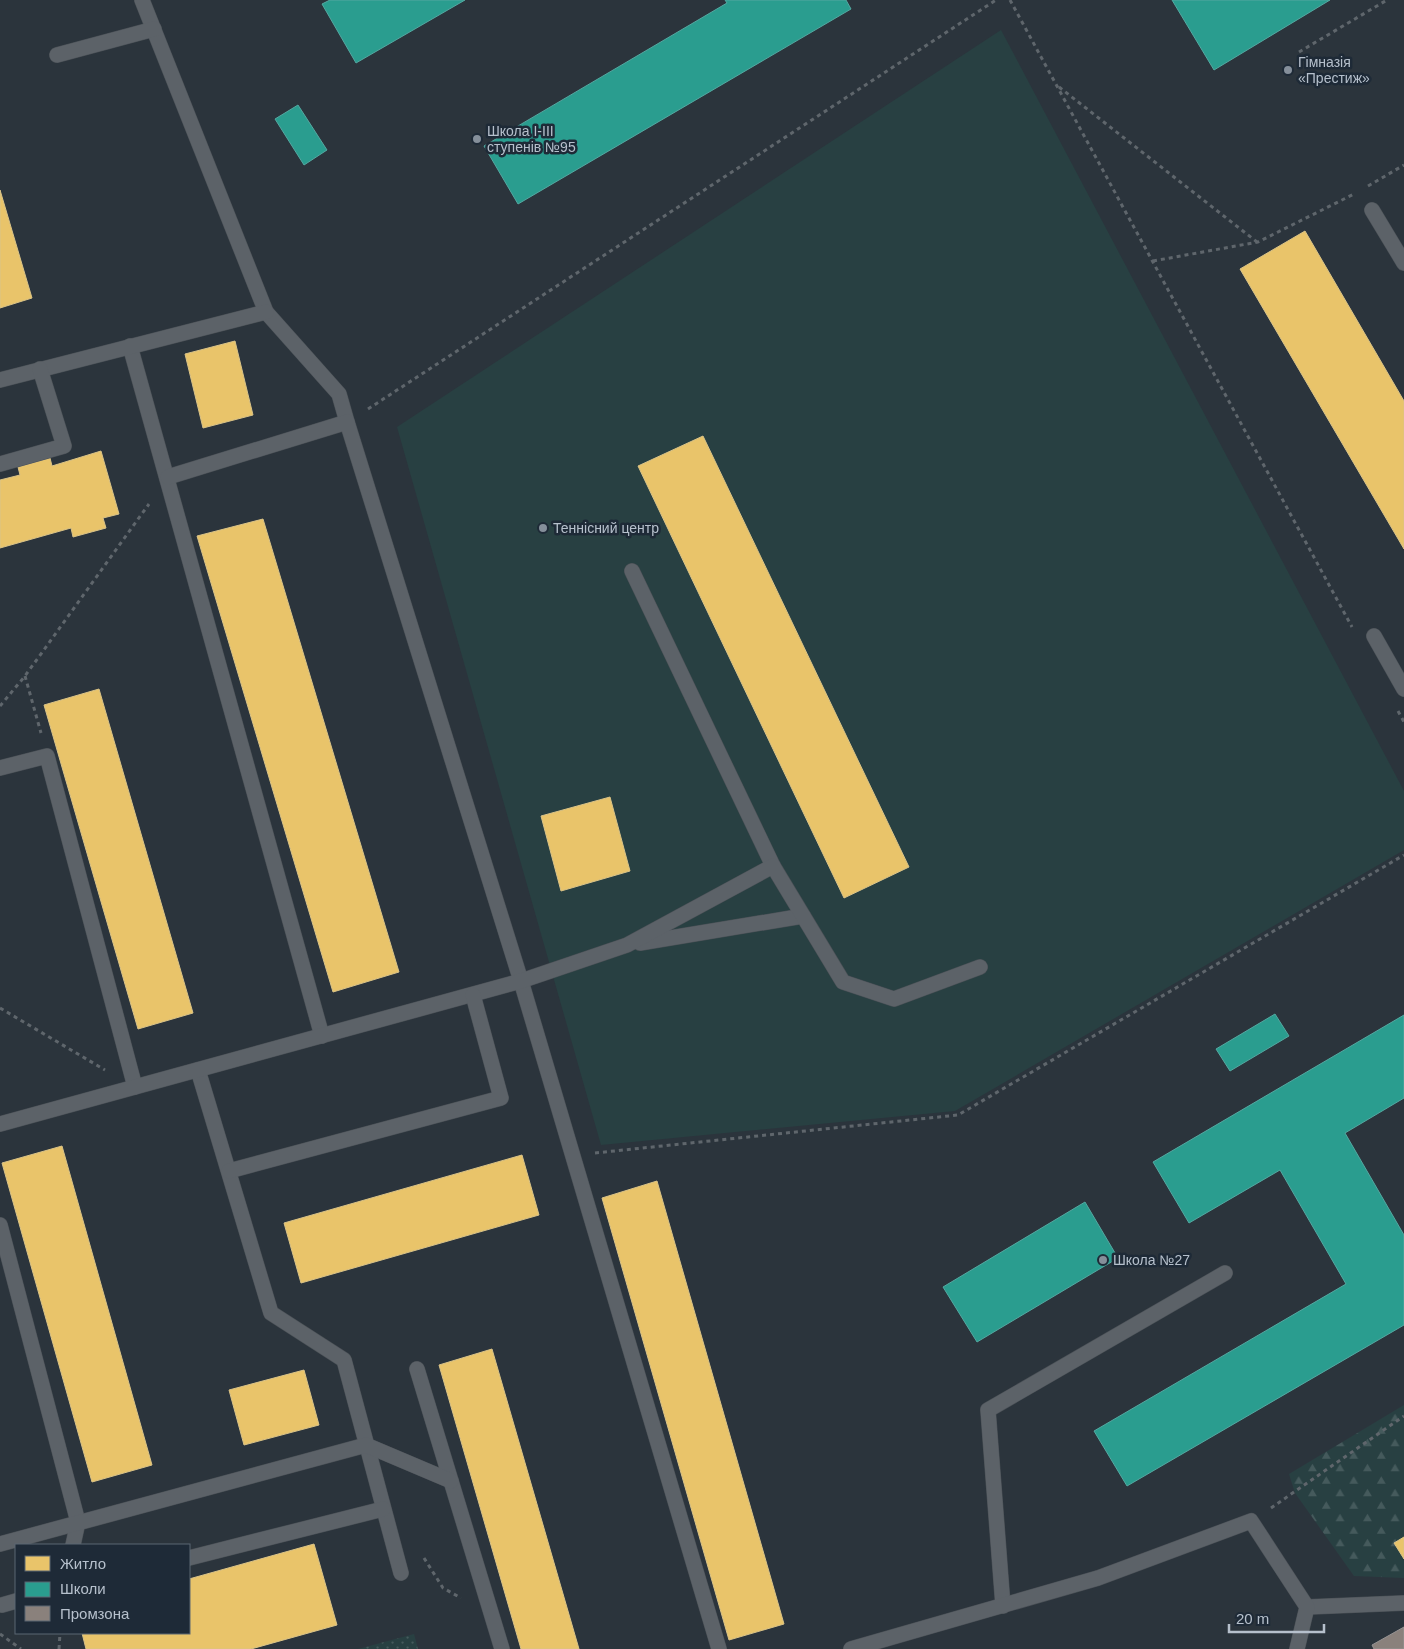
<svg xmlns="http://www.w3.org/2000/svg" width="1404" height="1649" font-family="Arial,sans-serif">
	<defs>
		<pattern id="forest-firs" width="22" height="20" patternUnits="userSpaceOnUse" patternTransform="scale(1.25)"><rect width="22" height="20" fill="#284042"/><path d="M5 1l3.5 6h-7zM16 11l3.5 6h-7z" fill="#455a5c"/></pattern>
		<pattern id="park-dots" width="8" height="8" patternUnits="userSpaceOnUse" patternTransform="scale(1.25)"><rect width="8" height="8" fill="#284042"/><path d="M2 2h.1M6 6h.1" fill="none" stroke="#455a5c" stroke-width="1.8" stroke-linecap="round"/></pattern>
	</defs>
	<rect width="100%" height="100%" fill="#2b343c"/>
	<!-- forest -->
	<path fill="url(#forest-firs)" d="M1404 1405V1578L1354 1576 1295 1493 1289 1474Z"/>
	<!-- park -->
	<path fill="url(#park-dots)" d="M414 1634 418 1649H358Z"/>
	<!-- pitch -->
	<path fill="#284042" d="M1001 30 1404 791V850L955 1111 601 1145 397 427Z"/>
	<!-- homes -->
	<g fill="#e9c46a" stroke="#dac387">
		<path d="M0 190 32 298 0 308Z"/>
		<path d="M1305 231 1404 401V549L1240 269Z"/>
		<path d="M235 341 253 415 203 428 185 354Z"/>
		<path d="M703 436 909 867 844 898 638 466Z"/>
		<path d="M101 451 119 514 103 518 106 528 73 537 71 528 0 548V480L20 475 18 467 50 458 52 466Z"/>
		<path d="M263 519 399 972 333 992 197 536Z"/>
		<path d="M99 689 193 1013 138 1029 44 705Z"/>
		<path d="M610 797 630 871 561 891 541 816Z"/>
		<path d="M62 1146 152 1465 92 1482 2 1163Z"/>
		<path d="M522 1155 539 1215 301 1283 284 1223Z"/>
		<path d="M657 1181 784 1624 729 1640 602 1198Z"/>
		<path d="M492 1349 579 1649H521L439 1365Z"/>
		<path d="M304 1370 319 1425 244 1445 229 1390Z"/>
		<path d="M1404 1537V1559L1394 1543Z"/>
		<path d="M314 1544 337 1625 251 1649H86L82 1633H189V1579Z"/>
	</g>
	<!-- schools -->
	<g fill="#2a9d8f" stroke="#54a8a1">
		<path d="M330 0H465L356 63 322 4Z"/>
		<path d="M725 0H846L851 9 518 204 484 146 727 3Z"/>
		<path d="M1172 0H1330L1214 70Z"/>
		<path d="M298 105 327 150 304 165 275 119Z"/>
		<path d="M1275 1014 1289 1036 1230 1071 1216 1049Z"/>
		<path d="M1404 1015V1098L1345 1133 1404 1235V1325L1127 1486 1094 1431 1346 1284 1280 1170 1189 1223 1153 1162Z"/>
		<path d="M1085 1202 1118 1258 977 1342 943 1287Z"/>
	</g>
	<!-- industry -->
	<path fill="#8a817c" stroke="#979494" d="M1404 1627V1649H1374L1372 1645Z"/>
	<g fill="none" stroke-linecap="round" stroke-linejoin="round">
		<defs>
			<g id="service">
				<path d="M142 0 266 312 339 394 347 422"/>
				<path d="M57 55 154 29"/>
				<path d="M1372 210 1404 263"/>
				<path d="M130 346 322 1036"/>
				<path d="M0 380 266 312"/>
				<path d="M0 464 64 446 40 369"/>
				<path d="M168 477 347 422 521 981 719 1649"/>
				<path d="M632 571 773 866"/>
				<path d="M1374 636 1404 689"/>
				<path d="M0 768 47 756 135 1087"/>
				<path d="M640 943 803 916"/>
				<path d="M198 1070 271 1313 344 1360 401 1573"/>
				<path d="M0 1124 521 981 627 945 773 866 843 982 894 999 980 967"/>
				<path d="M229 1171 501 1098 473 995"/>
				<path d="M0 1225 78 1522 73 1545"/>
				<path d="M417 1369 502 1649"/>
				<path d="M0 1544 366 1445 451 1481"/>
				<path d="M189 1558 383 1509"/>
				<path d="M2 1605 16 1601"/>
				<path d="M1003 1606 988 1410 1225 1273"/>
				<path d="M1307 1607 1404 1603"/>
				<path d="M851 1649 1098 1578 1251 1521 1307 1607 1297 1649"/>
			</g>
		</defs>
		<!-- service casing -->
		<use href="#service" stroke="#4a5056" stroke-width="16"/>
		<!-- path -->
		<g stroke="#5f666c" stroke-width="3" stroke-dasharray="4 4" stroke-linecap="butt">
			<path d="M1010 0 1352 627"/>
			<path d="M1299 52 1387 0"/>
			<path d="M1059 87 1257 242"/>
			<path d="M1368 186 1404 165"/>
			<path d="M1153 261 1258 242 1354 194"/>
			<path d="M368 409 996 0"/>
			<path d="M25 676 41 733"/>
			<path d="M0 706 25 676 149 504"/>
			<path d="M1398 711 1404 722"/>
			<path d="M0 1008 105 1070"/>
			<path d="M595 1153 958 1115 1404 855"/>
			<path d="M1271 1508 1404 1416"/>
			<path d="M424 1558 443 1588 461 1598"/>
			<path d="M0 1634 21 1649"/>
			<path d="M59 1649 60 1633"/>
		</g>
		<!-- service -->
		<use href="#service" stroke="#5c6268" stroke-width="15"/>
	</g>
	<!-- markers -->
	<g fill="#858f9a" stroke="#1e2a37" stroke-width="2">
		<circle cx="1288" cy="70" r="5"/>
		<circle cx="477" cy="139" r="5"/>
		<circle cx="543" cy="528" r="5"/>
		<circle cx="1103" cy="1260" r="5"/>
	</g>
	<g text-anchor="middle" stroke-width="5" stroke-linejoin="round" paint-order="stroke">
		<!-- poi labels -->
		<g font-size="14" fill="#b6c0cc" stroke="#1e2a37" text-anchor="start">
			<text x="1298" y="67">Гімназія<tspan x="1298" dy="16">«Престиж»</tspan></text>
			<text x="487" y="136">Школа І-ІІІ<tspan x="487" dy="16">ступенів №95</tspan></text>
			<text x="553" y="533">Теннісний центр</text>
			<text x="1113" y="1265">Школа №27</text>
		</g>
	</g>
	<!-- legend -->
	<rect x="15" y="1544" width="175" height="90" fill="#1e2a37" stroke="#5b6673"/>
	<rect x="25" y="1556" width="25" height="15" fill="#e9c46a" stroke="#5b6673"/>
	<text x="60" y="1569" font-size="15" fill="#b6c0cc">Житло</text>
	<rect x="25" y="1582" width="25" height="15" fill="#2a9d8f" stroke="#5b6673"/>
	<text x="60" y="1594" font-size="15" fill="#b6c0cc">Школи</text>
	<rect x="25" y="1606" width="25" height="15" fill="#8a817c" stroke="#5b6673"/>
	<text x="60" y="1619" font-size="15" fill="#b6c0cc">Промзона</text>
	<!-- scale -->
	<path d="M1229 1624v8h95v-8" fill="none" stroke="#b6c0cc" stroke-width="2.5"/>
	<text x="1236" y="1624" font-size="15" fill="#b6c0cc" stroke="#1e2a37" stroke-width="4" paint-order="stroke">20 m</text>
</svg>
